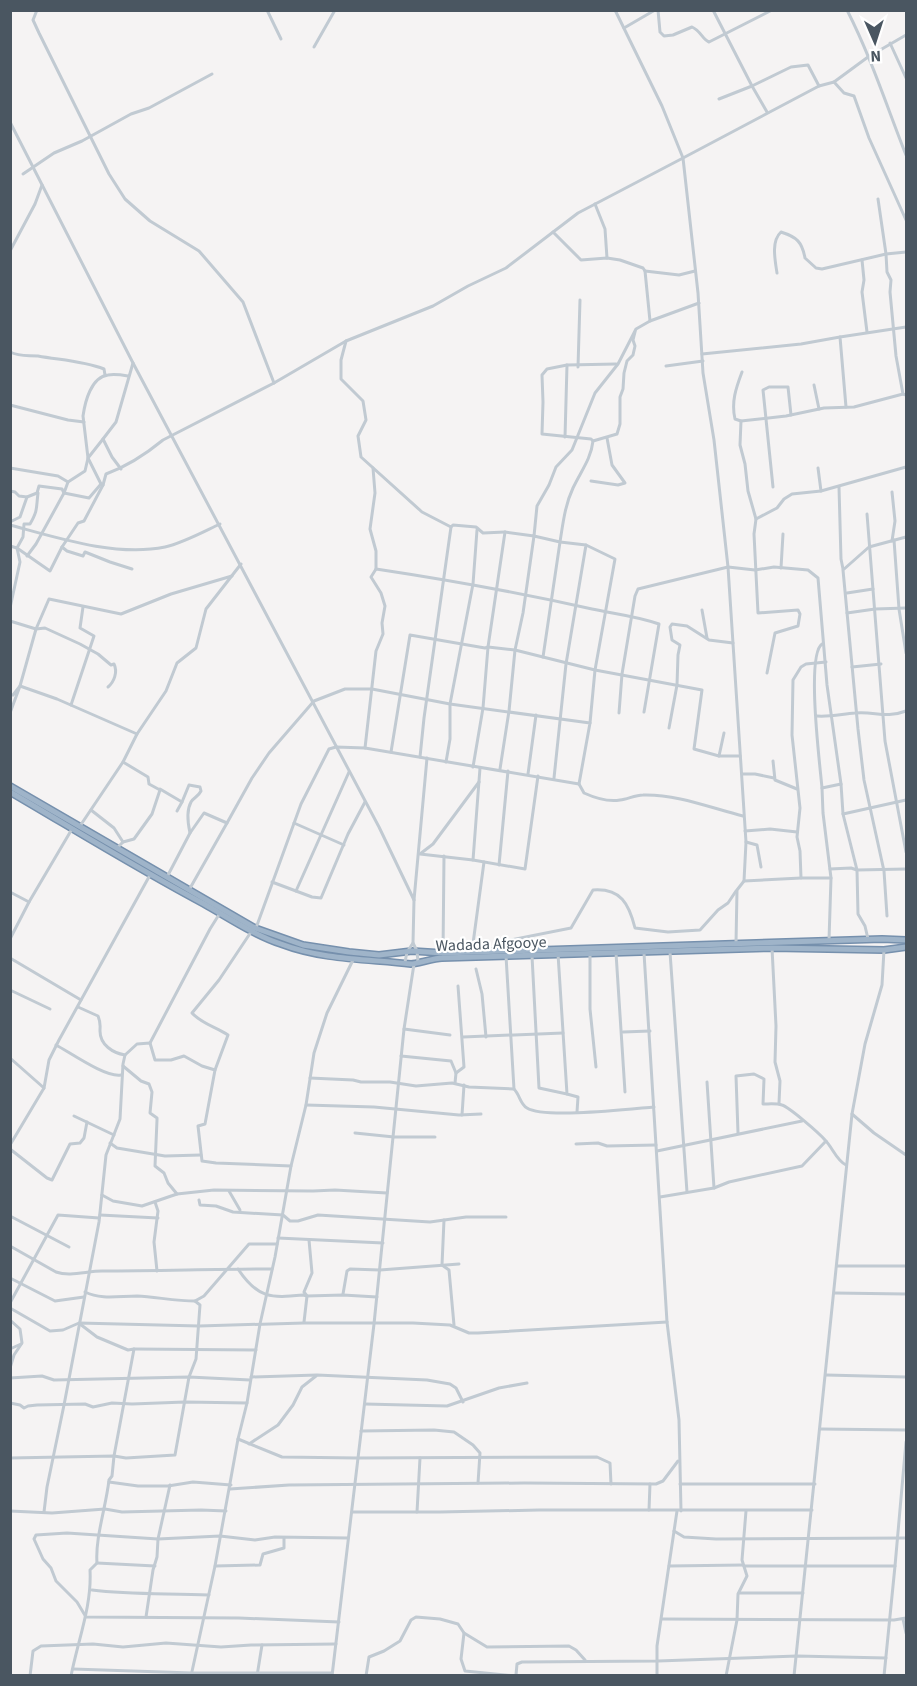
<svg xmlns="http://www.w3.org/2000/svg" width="917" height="1686" font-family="'Source Sans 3',sans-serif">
	<rect width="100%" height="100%" fill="#f5f3f3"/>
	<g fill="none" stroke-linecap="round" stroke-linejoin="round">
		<defs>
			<g id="trunk">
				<path d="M10 786 255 928 303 945 349 952 379 955 412 951 443 953 882 939 906 940"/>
				<path d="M10 792C75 830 138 869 204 904 229 918 254 935 281 944 323 960 368 959 411 964 416 964 435 958 442 958L772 948 884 950 906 947"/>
			</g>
		</defs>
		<!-- trunk casing -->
		<use href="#trunk" stroke="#7690ad" stroke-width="8"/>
		<!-- minor -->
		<g stroke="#c1cad2" stroke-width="3">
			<path d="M37 10 33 20 39 33 109 174 125 199 150 221 199 251 243 302 274 383"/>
			<path d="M267 10 281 39"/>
			<path d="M615 10 662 106 683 158 819 86 834 82 844 93 854 96 869 138 906 220"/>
			<path d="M658 10 660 32 664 36 673 35 692 27C701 31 702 39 709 42L772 10"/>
			<path d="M713 10 752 86 791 67 808 65 819 86"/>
			<path d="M847 10C871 57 887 107 906 155"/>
			<path d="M624 28 655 10"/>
			<path d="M890 43 906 78"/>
			<path d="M314 47 335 10"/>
			<path d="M834 82 868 57 906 35"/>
			<path d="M719 99 752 86 767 112"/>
			<path d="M10 122 133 363 379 827 414 900"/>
			<path d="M23 174 54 153 82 141 131 114 149 108 212 74"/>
			<path d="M878 199 886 254 887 272 891 280 890 292 896 356 903 394 906 395"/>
			<path d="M595 204 605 229 607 258"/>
			<path d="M553 232 581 260 607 258 620 260 643 268 645 271 650 321"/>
			<path d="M10 251 35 204 42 185"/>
			<path d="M862 260 864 280 862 292 867 332"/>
			<path d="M645 271 679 275 695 271"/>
			<path d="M777 273C775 260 771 241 781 232 797 237 802 242 805 258L816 268 822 269 886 254 906 252"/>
			<path d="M346 341 341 360V379L363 401 366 420 358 436 361 457 422 512 451 527 453 525 476 527 483 533 505 532"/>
			<path d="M10 352C20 357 28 355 38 356 60 360 83 361 104 369L105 375"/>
			<path d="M702 354 801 344 840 337"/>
			<path d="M666 366 703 361"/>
			<path d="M578 367 580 300"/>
			<path d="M742 372C736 388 731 402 735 419L741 421 786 416 824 408 854 407 903 394"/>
			<path d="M814 385 819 409"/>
			<path d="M10 405 68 420 84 422"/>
			<path d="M846 407 840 337 906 327"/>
			<path d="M741 421 740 445 745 464 748 491 756 519 754 534 758 613 798 610 800 614 798 626 775 633 767 673"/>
			<path d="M565 437 567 365"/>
			<path d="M593 441 591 439 542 434 543 402 542 375 547 369 567 365 616 364"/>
			<path d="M10 468 58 476 68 482"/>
			<path d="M818 468 821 491"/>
			<path d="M121 469 112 457 103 439 116 422 133 363"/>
			<path d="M591 481 618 485 625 483 612 465 607 438"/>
			<path d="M101 484 88 458 83 416C85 402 91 377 108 375 114 374 122 375 128 376"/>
			<path d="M773 487 763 390 769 387H788L791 415"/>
			<path d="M839 487 841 559 843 569"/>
			<path d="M10 491 15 492 19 496 27 497 37 493 39 486 62 489 64 493 89 498 101 484 103 485 106 474C128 466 146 454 163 440L274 383 346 341 433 306 468 286 506 268 578 213 683 158 698 293 703 373 714 440 728 567 746 842 744 881 737 890 736 943"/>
			<path d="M867 514 885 741 906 852"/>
			<path d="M756 519 777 508 784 499 792 494 821 491 906 467"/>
			<path d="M10 522 20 517 27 497"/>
			<path d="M10 525C58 538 116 557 165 547 183 543 203 532 220 524"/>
			<path d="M894 540 899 609 906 653"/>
			<path d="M892 541 895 521 892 492"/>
			<path d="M586 545 615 559 595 670 590 723"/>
			<path d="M10 546 17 548 50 571 62 547 67 551 83 556 85 552 110 562 132 569"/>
			<path d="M62 547 78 523 84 521 103 485"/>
			<path d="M27 556 36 544 64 493 68 482 85 471 88 458 103 439"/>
			<path d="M781 568 783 534"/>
			<path d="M376 569C449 580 521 593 592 609 615 614 637 616 659 624L644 712"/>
			<path d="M847 593 873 589"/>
			<path d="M10 608 20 562 17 548 23 537 24 524H30C38 510 36 509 38 493"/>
			<path d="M702 610 707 638"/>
			<path d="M847 613 875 609 906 608"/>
			<path d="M10 621 36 629 45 628 80 644 98 654 111 665 114 664C118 672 114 682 108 687"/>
			<path d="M822 644C806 655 820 765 822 788L841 784 843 814 857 870 851 868 830 869"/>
			<path d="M826 662 806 664 801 667 793 680 792 735 800 808 797 837 800 851 801 878H831"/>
			<path d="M852 667 881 664"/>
			<path d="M10 695H13L20 686 10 713"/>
			<path d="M71 705 94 636 80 628 83 607"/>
			<path d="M619 713 622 674 635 596 638 589 728 567 755 570 774 567 808 570 818 578 827 685 841 784"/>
			<path d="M817 716C830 717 842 714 855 713 875 711 885 719 906 711"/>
			<path d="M669 728 677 685 678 655 680 645 672 640 670 627 672 624 687 626 709 640 733 643"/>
			<path d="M137 734 57 699 20 686 36 629 49 599 121 614 171 594 232 576"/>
			<path d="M365 748 376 651 383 634 382 623 385 606 381 593 371 577 376 569V551L370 529 375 493 373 468"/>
			<path d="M391 752 410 635 485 648 488 647 515 650 595 670 702 690 694 749 719 756H740"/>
			<path d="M719 756 724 733"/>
			<path d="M420 757 424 718 451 527"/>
			<path d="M773 761 775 780 797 789"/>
			<path d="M446 762 450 739V704L473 584 477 530"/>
			<path d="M473 767 483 708 488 647 505 532 534 536 537 506 549 485 556 467 572 450 595 393 618 364 636 329 650 321 699 303"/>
			<path d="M500 769 509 711 515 650 523 613 534 536 560 542 543 657"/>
			<path d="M528 774 536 715"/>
			<path d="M742 774H755L774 778"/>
			<path d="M554 778 566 664 586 545 560 542C563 523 565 505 573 488 581 471 591 459 593 441L617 434 620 424V397L623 389 624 373 627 361 633 355 635 346 633 340 635 332"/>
			<path d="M479 782 433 844 420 854 473 860 525 869 538 776"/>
			<path d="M579 784 584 793C595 798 608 802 620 800 628 799 635 795 643 795 677 794 711 808 743 816"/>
			<path d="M822 788 823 813 831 878 829 940"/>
			<path d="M160 789 182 802 177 811"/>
			<path d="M182 802 189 785 200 787 201 791C198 797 194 797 191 802 186 811 188 824 190 833"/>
			<path d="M91 810 114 828 123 842"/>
			<path d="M843 814 906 800"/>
			<path d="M294 823 344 845"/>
			<path d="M80 826 123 762 137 734 166 691 177 663 196 648 206 609 241 564"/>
			<path d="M745 831 770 829 797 832"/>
			<path d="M746 842 757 845 761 867"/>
			<path d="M118 847 123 842 134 839 152 814 160 790 149 784 148 777 123 762"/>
			<path d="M473 860 480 768"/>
			<path d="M499 865 508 771"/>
			<path d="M167 877 190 833 204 813 227 823 252 778 269 753 314 701 345 689H372L450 704 590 723 579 784 365 748 336 747 329 749 301 804 256 928"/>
			<path d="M744 881 801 878"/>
			<path d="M272 882 296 891 349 772"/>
			<path d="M189 890 227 823"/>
			<path d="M296 891 312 897 321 898 348 834 365 802"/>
			<path d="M10 892 29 902"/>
			<path d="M887 916 884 871 864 780 858 729 843 570 869 547 906 537"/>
			<path d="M10 939 29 902 72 829"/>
			<path d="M868 939 865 926 858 914 857 870 906 869"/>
			<path d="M772 948 776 1026 775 1062 780 1081 779 1103"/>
			<path d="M506 950 505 941 571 928 593 890C621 888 629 904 635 928L668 932 700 930 718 910 728 903 736 891"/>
			<path d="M472 951 484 862"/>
			<path d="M670 952 687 1192"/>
			<path d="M443 953 444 856"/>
			<path d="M616 953 625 1092"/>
			<path d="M644 953 667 1322 679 1420 681 1511"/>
			<path d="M558 954 567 1094 578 1097 577 1112"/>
			<path d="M590 955V1009L596 1067"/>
			<path d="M506 956 514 1089"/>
			<path d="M532 956 539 1088 567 1094"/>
			<path d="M10 958 81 1000"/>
			<path d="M405 962 407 952 413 943"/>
			<path d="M418 962 417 951 413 943 414 900 427 758"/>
			<path d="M476 969 482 994 486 1037"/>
			<path d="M10 990 50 1009"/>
			<path d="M78 1007 98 1016C101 1023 100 1025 100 1031 100 1045 113 1053 125 1055"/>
			<path d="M404 1029 450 1035"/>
			<path d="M623 1032 650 1031"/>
			<path d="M463 1037 563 1033"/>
			<path d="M150 1043 210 929 220 913"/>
			<path d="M56 1045C71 1053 106 1078 121 1075"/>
			<path d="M401 1056 451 1061 456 1073 455 1083"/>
			<path d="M10 1058 44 1088"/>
			<path d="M123 1066 141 1081 149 1084 152 1092 150 1113 157 1118V1120L155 1166 164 1173 168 1183 177 1194"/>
			<path d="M215 1070 228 1035C216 1027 202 1024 192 1013L219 980 251 932"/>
			<path d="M456 1073 464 1067 458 986"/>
			<path d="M310 1078 353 1080 361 1082H390L416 1086 452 1083 469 1087 514 1089C520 1095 520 1104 527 1108 544 1119 630 1109 654 1107"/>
			<path d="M707 1082 714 1188"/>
			<path d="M306 1105 374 1107 459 1115 481 1114"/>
			<path d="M852 1114 874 1133 906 1155"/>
			<path d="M462 1115 464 1085"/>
			<path d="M74 1116 114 1135"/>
			<path d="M355 1133 394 1137H435"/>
			<path d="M738 1133 736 1076 754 1074 764 1079 763 1104C769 1104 776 1103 782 1105 789 1107 819 1133 825 1140 833 1148 836 1160 846 1165"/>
			<path d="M110 1143 117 1148 165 1156 201 1155"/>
			<path d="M576 1144 598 1143 607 1146 656 1145"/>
			<path d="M10 1145 44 1088 49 1060 59 1040 150 875"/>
			<path d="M10 1149 47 1178 52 1180 70 1144 80 1143 84 1138 87 1122"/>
			<path d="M657 1151 802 1121"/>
			<path d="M229 1191 240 1210"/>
			<path d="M102 1195 113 1201 142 1206 177 1194 214 1190 313 1191 335 1190 387 1193"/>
			<path d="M660 1197 714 1188 729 1182 802 1166 826 1141"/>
			<path d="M199 1200 200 1205 216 1206 233 1212 283 1215 290 1221H298L318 1215 430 1222 466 1217H506"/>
			<path d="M155 1202 158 1211 154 1242 157 1271"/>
			<path d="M100 1215 158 1218"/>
			<path d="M10 1216 69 1247"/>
			<path d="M444 1220 442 1265 449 1270 454 1325"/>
			<path d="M278 1238 383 1243"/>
			<path d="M10 1246 56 1272C70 1277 87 1271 102 1271 159 1271 215 1269 272 1269"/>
			<path d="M837 1266H906"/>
			<path d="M238 1269C258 1299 271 1298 303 1295L307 1296 343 1295 377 1297"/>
			<path d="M10 1278 55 1301 84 1297"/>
			<path d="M834 1293 906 1294"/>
			<path d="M343 1294 347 1271 350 1269 380 1270 459 1264"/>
			<path d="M195 1301 204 1296 249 1244H277"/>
			<path d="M10 1303 58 1215 99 1218"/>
			<path d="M10 1308 50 1331 63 1330 79 1323 199 1326 304 1323H413L450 1325 469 1333H478L667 1322"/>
			<path d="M10 1320 20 1329 22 1343 14 1355 10 1368"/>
			<path d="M304 1322 307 1296 304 1292 312 1273 309 1240"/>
			<path d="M10 1349 21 1344"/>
			<path d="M134 1349 256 1350"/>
			<path d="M826 1375 906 1377"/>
			<path d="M251 1377 317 1375 427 1380 450 1384 456 1388 463 1402"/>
			<path d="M10 1378 42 1376 54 1380 189 1377 250 1380"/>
			<path d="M10 1403 20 1405 24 1408 28 1406 37 1405 85 1404 93 1407 112 1403 132 1404 185 1402 247 1403"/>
			<path d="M365 1404 447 1406 499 1388 527 1383"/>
			<path d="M820 1429 906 1430"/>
			<path d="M361 1431 434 1430 454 1432 473 1445 480 1453 478 1483"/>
			<path d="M238 1439 282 1457 357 1458 597 1457 610 1463 611 1484"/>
			<path d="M249 1444 278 1425 293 1405 302 1387 316 1376"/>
			<path d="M10 1458 114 1456 126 1458 175 1455 189 1377 196 1359 200 1305 195 1301C176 1301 156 1297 137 1296 119 1296 101 1300 85 1292"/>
			<path d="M109 1482 138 1486H168L193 1482 231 1485"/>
			<path d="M680 1484H815"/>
			<path d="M230 1489 289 1485 524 1483 656 1484 663 1481 678 1461"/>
			<path d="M649 1510 650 1484"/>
			<path d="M10 1511 52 1513 105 1509 122 1512 201 1510 226 1511"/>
			<path d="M44 1512 47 1487 64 1405 99 1222 106 1155 120 1119 123 1064 125 1055 137 1044 150 1043 155 1060H171L184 1056 202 1066 215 1070 205 1124 198 1126 202 1161 216 1163 291 1166"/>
			<path d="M352 1512H440L539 1510H812"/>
			<path d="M417 1512 420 1458"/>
			<path d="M674 1531 684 1537 716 1539 906 1538"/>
			<path d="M97 1563 155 1566"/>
			<path d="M215 1566 260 1565 263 1554 284 1548V1538"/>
			<path d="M669 1566 743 1565"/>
			<path d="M744 1566H895L884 1676"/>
			<path d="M895 1566 906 1442"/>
			<path d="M92 1590C131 1595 170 1593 209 1595"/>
			<path d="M739 1593H803"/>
			<path d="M146 1617 153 1570 157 1557 158 1539 170 1485"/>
			<path d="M662 1619 894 1620 906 1618"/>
			<path d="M903 1619 906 1633"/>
			<path d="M339 1622 239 1618 86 1617 77 1602 56 1581 51 1568 43 1559 34 1539 36 1535 67 1533 158 1539 220 1536 255 1540 275 1537 348 1538"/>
			<path d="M464 1633 461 1659 465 1671 516 1676"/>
			<path d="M73 1669 192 1673H332"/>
			<path d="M516 1675 517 1664 522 1662 658 1661 797 1656 886 1658"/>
			<path d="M30 1676 33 1651 41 1646 93 1644 123 1647 166 1643 221 1647 251 1645 336 1644"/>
			<path d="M71 1676C78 1640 92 1606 90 1570L97 1563C95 1538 106 1507 109 1480L112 1476 114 1456 134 1349 128 1350 97 1337 80 1324"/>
			<path d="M191 1676 215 1566 238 1439 247 1403 260 1324 275 1257 291 1166 306 1105 314 1053 327 1013 353 960"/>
			<path d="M257 1676 262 1645"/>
			<path d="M332 1676 374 1324 404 1029 414 964"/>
			<path d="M366 1676 369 1657 384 1651 400 1641 411 1620 416 1617 440 1619 458 1624 464 1633 487 1647 569 1646 576 1650 585 1660"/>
			<path d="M657 1676V1646L677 1511"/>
			<path d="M726 1676 737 1620 738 1594 747 1576 742 1560 746 1511"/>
			<path d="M794 1676 852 1114 865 1044 882 985 884 950"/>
		</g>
		<!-- trunk -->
		<use href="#trunk" stroke="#9fb4c9" stroke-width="5"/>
	</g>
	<g text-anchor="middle" stroke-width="4.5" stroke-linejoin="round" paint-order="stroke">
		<!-- street labels -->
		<g font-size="16" fill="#4a5661" stroke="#fff">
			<text transform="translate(491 943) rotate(-2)" y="6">Wadada Afgooye</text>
		</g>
	</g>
	<!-- border -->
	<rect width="917" height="1686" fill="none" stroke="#4a5661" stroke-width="24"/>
	<!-- north arrow -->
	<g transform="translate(875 42) rotate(177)" stroke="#ffffff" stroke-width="4.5" paint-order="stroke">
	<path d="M0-4.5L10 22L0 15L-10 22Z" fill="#4a5661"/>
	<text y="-9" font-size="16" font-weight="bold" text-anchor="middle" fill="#4a5661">N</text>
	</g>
</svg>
